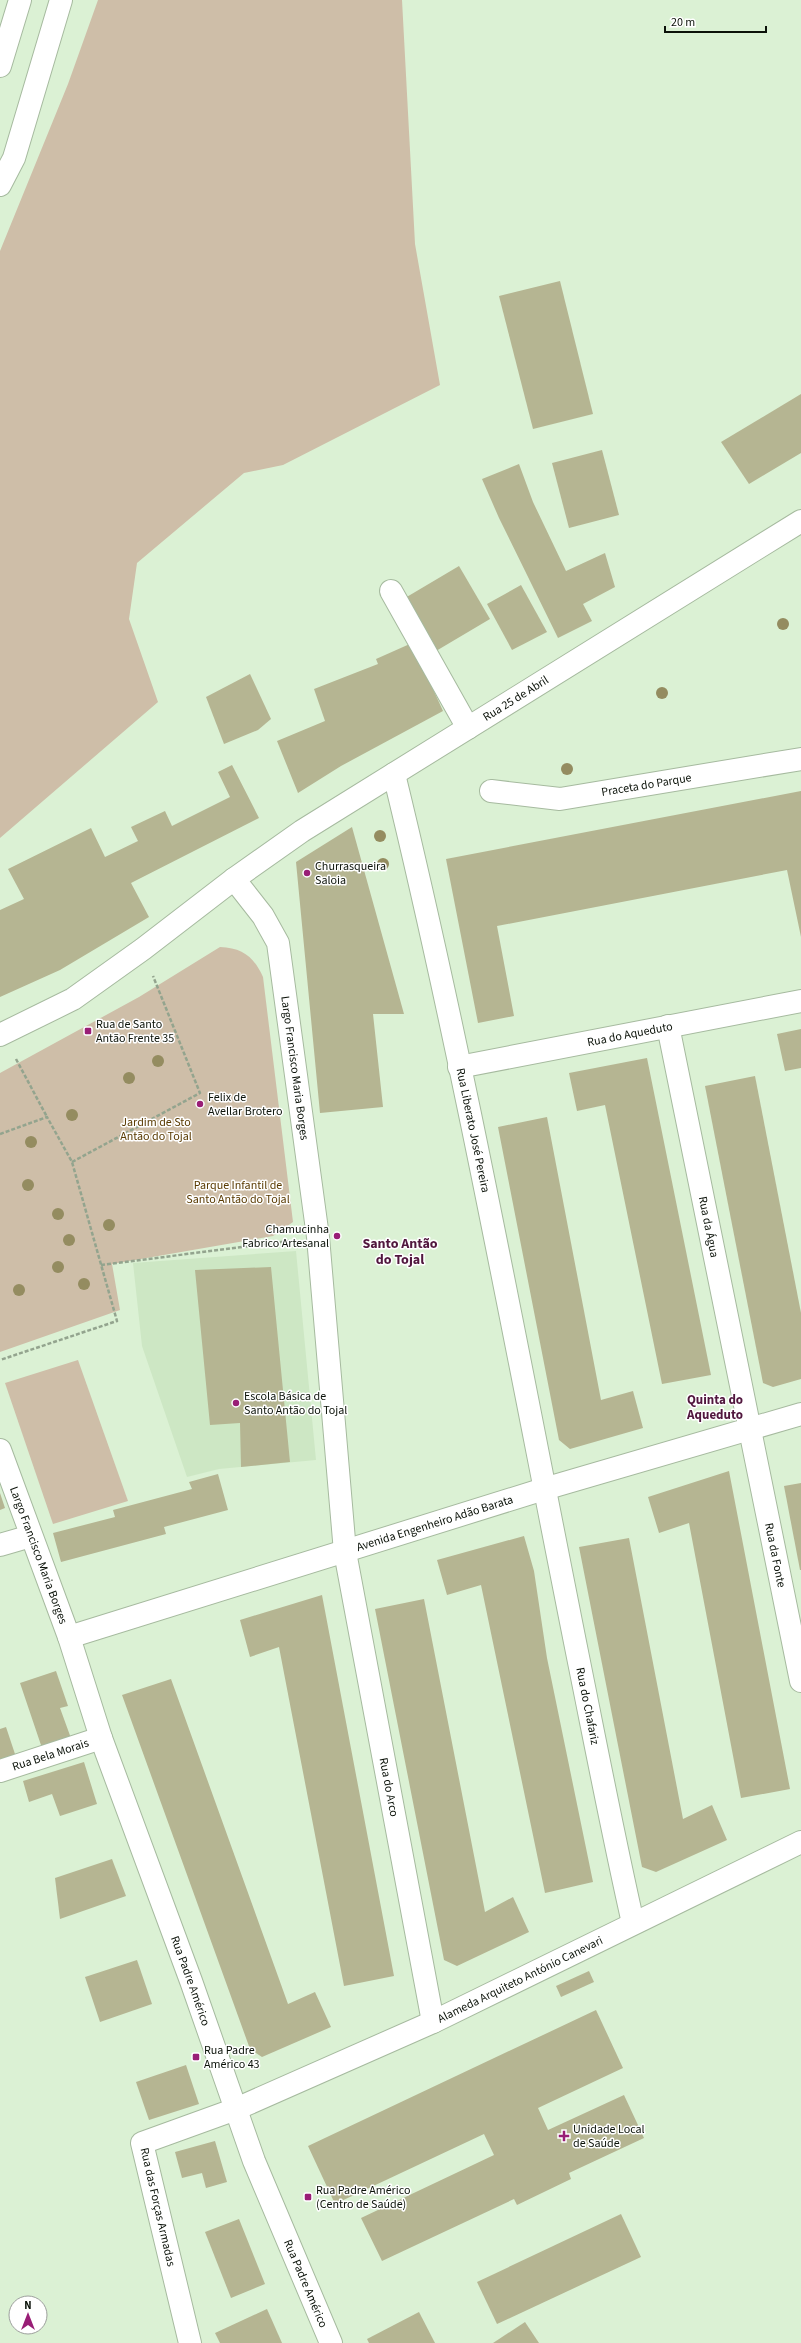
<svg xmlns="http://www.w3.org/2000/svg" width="801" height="2343" font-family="'Source Sans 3',sans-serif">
	<rect width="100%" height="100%" fill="#dbf1d4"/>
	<!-- built -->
	<path fill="#cde7c4" d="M296 1251 316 1460 219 1469 187 1477 142 1346 133 1263Z"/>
	<!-- green -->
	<g fill="#cebea8">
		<path d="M98 0H402L415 244 440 385 283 465 244 473 137 563 129 619 158 702 0 838V251L68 84Z"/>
		<path d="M220 947C243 948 254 957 263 977L293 1222 273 1236 112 1264 120 1310 0 1352V1073L139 997Z"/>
		<path d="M78 1360 128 1501 53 1524 5 1383Z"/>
	</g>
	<!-- building -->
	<g fill="#b5b592">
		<path d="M560 281 593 414 533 429 499 296Z"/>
		<path d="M801 394V453L749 484 721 442Z"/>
		<path d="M602 450 619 515 569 528 552 463Z"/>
		<path d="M519 464 533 502 566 571 605 553 615 587 583 604 592 621 558 638 499 518 482 479Z"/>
		<path d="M459 566 490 619 436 651 405 598Z"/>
		<path d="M521 585 547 632 512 650 487 604Z"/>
		<path d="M412 643 443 711 341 766 298 793 277 741 325 721 314 689 378 664 376 659Z"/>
		<path d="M250 674 271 719 258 730 224 744 206 697Z"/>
		<path d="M232 765 259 818 131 883 149 917 60 970 0 997V910L24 899 8 869 91 828 105 857 138 841 131 827 165 811 172 826 230 797 218 772Z"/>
		<path d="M801 791V937L787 870 497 926 514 1016 478 1023 446 859Z"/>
		<path d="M352 827 404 1014H373L383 1107 320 1113 296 862Z"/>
		<path d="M801 1029V1068L785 1071 777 1034Z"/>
		<path d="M647 1058 711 1375 662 1384 605 1105 577 1111 569 1073Z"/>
		<path d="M755 1076 801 1313V1379L773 1387 763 1383 705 1086Z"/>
		<path d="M547 1117 601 1400 633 1391 643 1428 570 1449 559 1440 498 1127Z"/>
		<path d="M271 1267 290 1462 241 1467 240 1423 210 1425 195 1270Z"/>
		<path d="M729 1471 790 1789 741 1798 689 1523 659 1533 648 1497Z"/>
		<path d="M218 1474 228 1510 164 1527 166 1534 61 1562 53 1533 115 1517 113 1510 192 1489 189 1482Z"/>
		<path d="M801 1483V1570H800L784 1486Z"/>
		<path d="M0 1493 5 1508 0 1510Z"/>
		<path d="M524 1536 534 1571 547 1658 593 1882 545 1893 481 1585 447 1595 437 1560Z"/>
		<path d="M629 1538 683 1819 712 1805 727 1840 656 1872 642 1867 579 1547Z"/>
		<path d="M322 1595 394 1976 344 1986 279 1647 250 1657 240 1620Z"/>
		<path d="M424 1599 485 1912 513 1897 529 1932 457 1966 444 1960 375 1609Z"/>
		<path d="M56 1671 68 1706 60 1708 72 1741 43 1751 20 1683Z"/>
		<path d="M171 1679 288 2004 315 1992 331 2027 262 2057 250 2049 122 1695Z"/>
		<path d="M6 1727 18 1763 0 1769V1729Z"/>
		<path d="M84 1762 97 1804 60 1816 52 1794 29 1802 23 1781Z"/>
		<path d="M112 1859 126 1896 60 1919 55 1878Z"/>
		<path d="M137 1960 152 2004 100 2022 85 1977Z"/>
		<path d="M589 1971 594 1982 561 1997 556 1986Z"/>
		<path d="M596 2010 623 2068 538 2108 548 2130 624 2095 644 2138 569 2173 571 2179 517 2205 514 2199 382 2261 361 2218 494 2155 484 2134 335 2204 308 2146Z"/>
		<path d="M186 2065 199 2104 149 2120 136 2082Z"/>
		<path d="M215 2141 227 2182 206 2188 202 2173 182 2178 175 2152Z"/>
		<path d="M621 2214 641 2257 497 2324 477 2282Z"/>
		<path d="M239 2219 265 2284 231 2298 205 2232Z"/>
		<path d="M267 2309 282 2343H220L215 2333Z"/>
		<path d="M419 2312 435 2343H369L367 2339Z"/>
		<path d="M525 2322 539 2343H493Z"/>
	</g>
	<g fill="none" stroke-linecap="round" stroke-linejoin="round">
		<defs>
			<g id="minor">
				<path d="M391 591 468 728"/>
				<path id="s1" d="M394 774C465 1066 519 1362 578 1657 596 1746 613 1835 633 1923"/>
				<path id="s2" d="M491 791 560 799 801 759"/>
				<path id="s3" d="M234 879 263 916 278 943 318 1237 345 1552 433 2022"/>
				<path id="s4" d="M668 1026 801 1681"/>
				<path id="s5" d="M459 1067 801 1001"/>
				<path id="s6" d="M0 1450 69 1637 101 1738 191 1981 254 2161 331 2343"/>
				<path d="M0 1545 31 1536"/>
				<path id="s7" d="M69 1637 544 1489 801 1414"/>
				<path id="s8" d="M0 1771 101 1738"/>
				<path id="s9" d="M190 2343 142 2143 236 2109 433 2022 801 1842"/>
			</g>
			<g id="major">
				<path id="s10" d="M0 1035 73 999 143 949 234 879 302 831 801 521"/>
			</g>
			<g id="highway">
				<path d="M0 66 20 0"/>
				<path d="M0 185 14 158 61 0"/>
			</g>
		</defs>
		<!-- minor casing -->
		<use href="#minor" stroke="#a6ba9f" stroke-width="24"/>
		<!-- major casing -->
		<use href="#major" stroke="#a6ba9f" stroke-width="24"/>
		<!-- highway casing -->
		<use href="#highway" stroke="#a6ba9f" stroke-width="24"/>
		<!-- path -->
		<g stroke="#93a48e" stroke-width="2.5" stroke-dasharray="4 2" stroke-linecap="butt">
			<path d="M16 1059 47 1117"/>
			<path d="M0 1134 47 1117 72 1162 117 1321 0 1360"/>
			<path d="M72 1162 200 1093 153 976"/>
			<path d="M101 1265 289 1241"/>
		</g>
		<!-- minor -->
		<use href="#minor" stroke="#fff" stroke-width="22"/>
		<!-- major -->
		<use href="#major" stroke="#fff" stroke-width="22"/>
		<!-- highway -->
		<use href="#highway" stroke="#fff" stroke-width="22"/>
	</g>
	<!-- trees -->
	<g fill="#948c60">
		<circle cx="783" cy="624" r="6"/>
		<circle cx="662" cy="693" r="6"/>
		<circle cx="567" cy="769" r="6"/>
		<circle cx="380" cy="836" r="6"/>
		<circle cx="383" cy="864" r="6"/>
		<circle cx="158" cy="1061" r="6"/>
		<circle cx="129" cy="1078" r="6"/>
		<circle cx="72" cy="1115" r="6"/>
		<circle cx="31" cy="1142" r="6"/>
		<circle cx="28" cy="1185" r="6"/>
		<circle cx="58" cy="1214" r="6"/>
		<circle cx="109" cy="1225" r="6"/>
		<circle cx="69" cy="1240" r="6"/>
		<circle cx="58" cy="1267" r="6"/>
		<circle cx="84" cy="1284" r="6"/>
		<circle cx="19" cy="1290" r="6"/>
	</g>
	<!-- markers -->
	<g fill="#991e76" stroke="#fff" stroke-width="1.5">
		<circle cx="307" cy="873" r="4"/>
		<rect x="84" y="1027" width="8" height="8" rx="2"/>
		<circle cx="200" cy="1104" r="4"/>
		<circle cx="337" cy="1236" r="4"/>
		<circle cx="236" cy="1403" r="4"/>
		<rect x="192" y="2053" width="8" height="8" rx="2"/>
		<path d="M562 2130h4v4h4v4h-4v4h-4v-4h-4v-4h4z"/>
		<rect x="304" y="2193" width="8" height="8" rx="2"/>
	</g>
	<g text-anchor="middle" stroke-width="3" stroke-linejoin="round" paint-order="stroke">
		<!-- street labels -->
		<g font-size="12" fill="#0b1209" stroke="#fff">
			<text dy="4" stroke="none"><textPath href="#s10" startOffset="617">Rua 25 de Abril</textPath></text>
			<text dy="4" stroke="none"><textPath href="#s2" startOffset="157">Praceta do Parque</textPath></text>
			<text dy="4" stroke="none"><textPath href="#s5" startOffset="174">Rua do Aqueduto</textPath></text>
			<text dy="4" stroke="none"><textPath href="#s3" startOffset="204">Largo Francisco Maria Borges</textPath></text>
			<text dy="4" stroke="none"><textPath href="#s1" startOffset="365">Rua Liberato José Pereira</textPath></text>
			<text dy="4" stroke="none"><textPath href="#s4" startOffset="205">Rua da Água</textPath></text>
			<text dy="4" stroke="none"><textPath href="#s7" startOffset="383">Avenida Engenheiro Adão Barata</textPath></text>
			<text dy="4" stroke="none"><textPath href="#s6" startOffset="112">Largo Francisco Maria Borges</textPath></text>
			<text dy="4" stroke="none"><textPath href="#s4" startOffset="540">Rua da Fonte</textPath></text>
			<text dy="4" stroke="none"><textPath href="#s1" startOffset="952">Rua do Chafariz</textPath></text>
			<text dy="4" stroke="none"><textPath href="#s8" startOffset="53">Rua Bela Morais</textPath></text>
			<text dy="4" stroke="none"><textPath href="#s3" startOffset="930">Rua do Arco</textPath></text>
			<text dy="4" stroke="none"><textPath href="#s9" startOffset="618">Alameda Arquiteto António Canevari</textPath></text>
			<text dy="4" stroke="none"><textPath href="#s6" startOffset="564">Rua Padre Américo</textPath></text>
			<text transform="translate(158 2207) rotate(77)" y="4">Rua das Forças Armadas</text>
			<text dy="4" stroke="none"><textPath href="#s6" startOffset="888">Rua Padre Américo</textPath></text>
		</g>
		<!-- poi labels -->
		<g font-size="12" fill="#0b1209" stroke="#fff" text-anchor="start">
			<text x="315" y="870">Churrasqueira<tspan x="315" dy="14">Saloia</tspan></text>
			<text x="96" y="1028">Rua de Santo<tspan x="96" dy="14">Antão Frente 35</tspan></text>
			<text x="208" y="1101">Felix de<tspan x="208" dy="14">Avellar Brotero</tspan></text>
			<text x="329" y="1233" text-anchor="end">Chamucinha<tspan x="329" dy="14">Fabrico Artesanal</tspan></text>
			<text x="244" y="1400">Escola Básica de<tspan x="244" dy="14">Santo Antão do Tojal</tspan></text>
			<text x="204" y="2054">Rua Padre<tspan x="204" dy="14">Américo 43</tspan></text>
			<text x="573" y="2133">Unidade Local<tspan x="573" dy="14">de Saúde</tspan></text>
			<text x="316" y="2194">Rua Padre Américo<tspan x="316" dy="14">(Centro de Saúde)</tspan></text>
		</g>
		<!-- park labels -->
		<g font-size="12" fill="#593a01" stroke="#fff">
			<text x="156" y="1126">Jardim de Sto<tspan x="156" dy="14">Antão do Tojal</tspan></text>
			<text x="238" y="1189">Parque Infantil de<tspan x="238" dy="14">Santo Antão do Tojal</tspan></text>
		</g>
		<!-- neighbourhood labels -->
		<g font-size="13" font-weight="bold" fill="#51173e" stroke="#fff">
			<text x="715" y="1404">Quinta do<tspan x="715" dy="15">Aqueduto</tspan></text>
		</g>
		<!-- quarter labels -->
		<g font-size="14" font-weight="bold" fill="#51173e" stroke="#fff">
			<text x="400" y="1248">Santo Antão<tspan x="400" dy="16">do Tojal</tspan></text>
		</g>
	</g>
	<!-- north arrow -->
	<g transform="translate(28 2315)"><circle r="19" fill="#ffffff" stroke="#9da09d"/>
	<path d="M0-3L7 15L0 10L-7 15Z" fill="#991e76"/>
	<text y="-6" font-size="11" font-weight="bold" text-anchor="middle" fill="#0b1209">N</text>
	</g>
	<!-- scale -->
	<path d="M665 26v6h101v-6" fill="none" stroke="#0b1209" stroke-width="2"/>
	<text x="671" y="26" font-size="12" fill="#0b1209" stroke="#ffffff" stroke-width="3" paint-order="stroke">20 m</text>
</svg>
